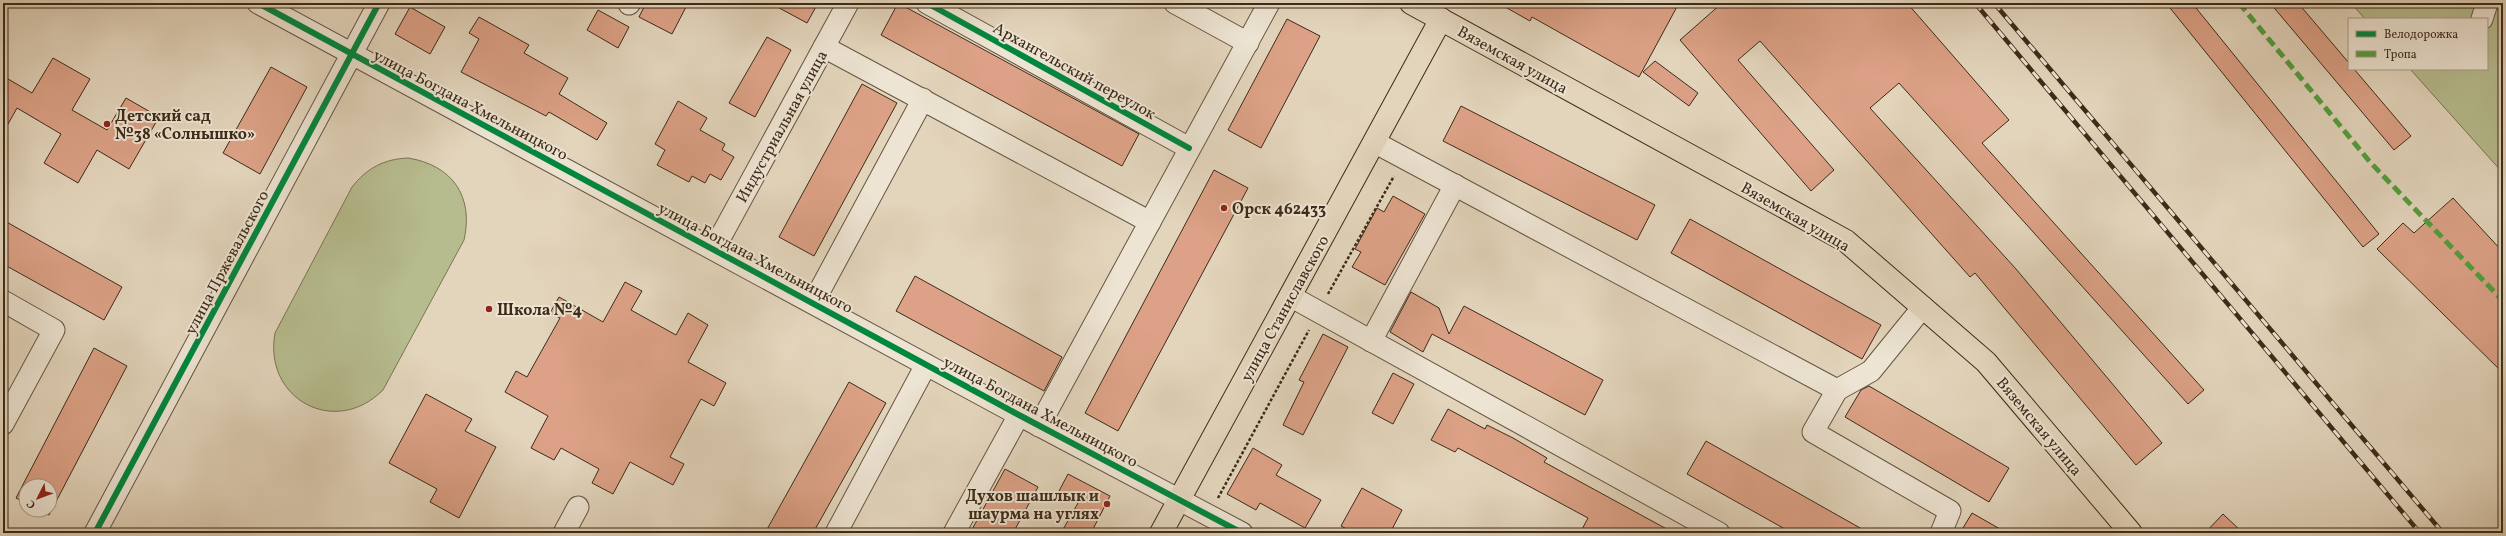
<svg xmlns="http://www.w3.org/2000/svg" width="2506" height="536" font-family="Vollkorn,serif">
	<rect width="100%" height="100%" fill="#e3d5bc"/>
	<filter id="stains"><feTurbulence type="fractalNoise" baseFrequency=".005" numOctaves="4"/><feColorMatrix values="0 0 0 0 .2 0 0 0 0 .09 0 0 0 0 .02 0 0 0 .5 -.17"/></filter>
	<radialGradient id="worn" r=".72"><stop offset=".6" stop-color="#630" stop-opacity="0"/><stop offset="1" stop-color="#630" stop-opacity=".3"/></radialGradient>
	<!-- green -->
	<g fill="#b6bc8e" stroke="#7a7453">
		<path d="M2351 3H2503V173L2410 69H2487V19H2365Z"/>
		<path d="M408 158C452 165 474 196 464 240L383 390C335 438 263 399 275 333L352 187C367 168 384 159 408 158Z"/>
	</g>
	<!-- building -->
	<g fill="#dca186" stroke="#3d2b18">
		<path d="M646 3H688L672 34 639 17Z"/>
		<path d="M770 3H818L807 23Z"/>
		<path d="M898 3 1139 134 1122 166 881 35Z"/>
		<path d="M1498 3H1679L1639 77 1532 17 1530 21Z"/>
		<path d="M1722 3H1907L2009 120 1982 143 2204 390 2188 404 1899 83 1870 108 2016 269 2162 443 2136 465 1975 273 1970 277 1760 41 1738 60 1834 170 1811 191 1680 40Z"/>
		<path d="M2166 3H2192L2379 234 2363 247Z"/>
		<path d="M2270 3H2298L2349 63V69H2354L2411 136 2394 150Z"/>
		<path d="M410 7 445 27 430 54 395 34Z"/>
		<path d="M598 10 629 27 618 48 587 30Z"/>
		<path d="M479 17 529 45 524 53 568 78 559 94 607 123 597 140 549 112 546 116 461 72 479 39 469 33Z"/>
		<path d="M1287 19 1320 36 1261 148 1228 130Z"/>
		<path d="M767 37 791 50 755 117 729 103Z"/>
		<path d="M53 58 90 79 72 110 107 130 126 98 159 117 129 169 97 150 78 183 44 163 61 134 17 108 3 133V76L32 93Z"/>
		<path d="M1655 61 1698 93 1689 106 1643 72Z"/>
		<path d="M271 67 307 87 260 174 223 153Z"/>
		<path d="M862 84 897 103 814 256 779 237Z"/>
		<path d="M678 101 707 118 700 130 725 144 722 150 734 157 721 180 710 174 705 183 692 176 689 182 657 165 665 150 655 144Z"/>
		<path d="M1461 106 1655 205 1637 240 1443 141Z"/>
		<path d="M1214 170 1248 188 1118 431 1085 413Z"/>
		<path d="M1393 196 1425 214 1385 285 1352 267 1361 252 1355 249 1377 208 1384 212Z"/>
		<path d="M2453 198 2503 252V373L2377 249 2403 223 2414 233Z"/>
		<path d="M1690 219 1881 325 1862 359 1671 253Z"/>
		<path d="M3 220 122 287 104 320 3 264Z"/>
		<path d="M915 276 1062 357 1044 391 896 311Z"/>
		<path d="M625 282 642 291 631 310 676 335 688 313 708 325 688 362 726 383 714 406 701 399 670 457 684 464 673 485 630 462 613 494 592 483 599 469 561 448 554 460 531 448 548 416 505 392 516 371 527 377 560 318 550 313 559 297 603 322Z"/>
		<path d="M1411 292 1439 308 1449 334 1464 306 1603 380 1585 415 1432 334 1423 352 1390 332Z"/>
		<path d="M1323 334 1348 347 1303 435 1283 425 1304 382 1299 380Z"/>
		<path d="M94 348 127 366 49 515 39 510H50V486H26V503L16 498Z"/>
		<path d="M1393 373 1414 384 1393 424 1372 413Z"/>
		<path d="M849 382 886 403 813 533H765Z"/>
		<path d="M1869 386 2009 468 1989 502 1845 417 1861 390Z"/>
		<path d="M426 394 472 419 465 431 496 447 459 518 430 502 437 489 389 463Z"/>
		<path d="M1448 409 1485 429 1487 425 1513 438 1547 458 1544 462 1674 533H1580L1588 518 1458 448 1455 452 1431 440Z"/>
		<path d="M1706 441 1869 533H1792L1687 474Z"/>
		<path d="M1253 448 1282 465 1276 475 1321 500 1305 528 1260 503 1256 510 1227 494Z"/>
		<path d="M1005 469 1038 487 1013 533H970Z"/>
		<path d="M1068 474 1110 496 1091 533H1061L1078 503 1058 493Z"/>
		<path d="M1362 488 1402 510 1390 533H1354L1341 526Z"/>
		<path d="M1972 513 2007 533H1960Z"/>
		<path d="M2223 514 2243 533H2205Z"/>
	</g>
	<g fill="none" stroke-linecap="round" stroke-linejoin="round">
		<defs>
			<g id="minor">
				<path d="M258 3 1019 415 1242 533"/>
				<path d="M927 3 1189 148"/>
				<path d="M1175 3 1248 43"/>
				<path d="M629 4 630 3"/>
				<path d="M2482 19 2487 3"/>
				<path d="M824 47 1150 222"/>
				<path d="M1374 142 1837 390 1871 371 1923 307"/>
				<path d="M714 249 848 3"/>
				<path d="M1290 296 1719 533"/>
				<path d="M3 301 54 330 3 424"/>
				<path d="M813 303 923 99"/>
				<path d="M1371 341 1455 185"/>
				<path d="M1837 390 1813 432 1950 511 1941 533"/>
				<path d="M1039 426 1269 3"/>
				<path d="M95 533 379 3"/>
				<path d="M564 533 578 507"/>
				<path d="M836 533 926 365"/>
				<path d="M954 533 1019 415"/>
			</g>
			<g id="major">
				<path d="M1411 3 1846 241 1986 362 2131 533"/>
				<path d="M1161 533 1441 19"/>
			</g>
		</defs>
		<!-- minor casing -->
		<use href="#minor" stroke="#665641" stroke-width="23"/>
		<!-- major casing -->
		<use href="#major" stroke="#3d2b18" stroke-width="24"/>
		<!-- path -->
		<g stroke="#3d2b18" stroke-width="2.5" stroke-dasharray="3 2" stroke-linecap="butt">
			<path d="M1328 294 1394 176"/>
			<path d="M1218 498 1309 330"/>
		</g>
		<!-- minor -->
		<use href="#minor" stroke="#ede4d3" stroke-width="21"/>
		<!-- major -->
		<use href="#major" stroke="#e3d5bc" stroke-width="22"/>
		<defs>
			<g id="rail">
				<path d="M1975 3 2420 533"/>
				<path d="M1994 3 2443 533"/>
			</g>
		</defs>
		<!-- rail casing -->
		<use href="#rail" stroke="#3d2b18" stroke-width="4.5"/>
		<!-- rail -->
		<use href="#rail" stroke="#ede4d3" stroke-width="3" stroke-dasharray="9" stroke-linecap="butt"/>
		<!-- quiet -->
		<path stroke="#539d3e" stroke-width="5" stroke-dasharray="10 5" stroke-linecap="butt" d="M2239 3 2370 162 2503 301"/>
		<defs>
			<g id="cycleway">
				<path d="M258 3 1019 415 1242 533"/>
				<path d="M927 3 1189 148"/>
				<path d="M95 533 379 3"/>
			</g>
		</defs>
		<!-- cycleway casing -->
		<use href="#cycleway" stroke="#ede4d3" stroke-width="8"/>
		<!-- cycleway -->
		<use href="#cycleway" stroke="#00873e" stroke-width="6"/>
	</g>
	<!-- markers -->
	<g fill="#8f2418" stroke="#ede4d3" stroke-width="1.5">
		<circle cx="107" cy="124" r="4"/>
		<circle cx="1224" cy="208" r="4"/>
		<circle cx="489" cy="309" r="4"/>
		<circle cx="1107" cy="504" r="4"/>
	</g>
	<g text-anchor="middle" stroke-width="4" stroke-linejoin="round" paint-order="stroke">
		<!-- street labels -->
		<g font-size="16" fill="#3d2b18" stroke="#ede4d3">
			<text transform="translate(1513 59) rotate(29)" y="6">Вяземская улица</text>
			<text transform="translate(1075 70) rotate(29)" y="6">Архангельский переулок</text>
			<text transform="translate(471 104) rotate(28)" y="6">улица Богдана Хмельницкого</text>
			<text transform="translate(781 126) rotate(-61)" y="6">Индустриальная улица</text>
			<text transform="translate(1796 216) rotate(30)" y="6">Вяземская улица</text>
			<text transform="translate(756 257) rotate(28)" y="6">улица Богдана Хмельницкого</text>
			<text transform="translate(226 262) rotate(-62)" y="6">улица Пржевальского</text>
			<text transform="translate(1284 308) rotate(-61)" y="6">улица Станиславского</text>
			<text transform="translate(1041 411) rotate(28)" y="6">улица Богдана Хмельницкого</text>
			<text transform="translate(2040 426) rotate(50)" y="6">Вяземская улица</text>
		</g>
		<!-- poi labels -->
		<g font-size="16" font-weight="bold" fill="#3d2b18" stroke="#ede4d3" text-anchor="start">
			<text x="115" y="121">Детский сад<tspan x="115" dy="18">№38 «Солнышко»</tspan></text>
			<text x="1232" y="214">Орск 462433</text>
			<text x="497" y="315">Школа №4</text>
			<text x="1099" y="501" text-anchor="end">Духов шашлык и<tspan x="1099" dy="18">шаурма на углях</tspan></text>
		</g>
	</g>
	<!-- margin -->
	<rect width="2506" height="536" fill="none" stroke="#e3d5bc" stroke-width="16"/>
	<rect x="4" y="4" width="2498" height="528" fill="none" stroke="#3d2b18" stroke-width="2"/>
	<rect x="8" y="8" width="2490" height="520" fill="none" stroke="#3d2b18"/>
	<!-- legend -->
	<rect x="2348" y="18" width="140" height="52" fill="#ede4d3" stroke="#a79a88"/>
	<rect x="2356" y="31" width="20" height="6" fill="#00873e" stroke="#a79a88"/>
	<text x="2384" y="38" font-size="12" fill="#3d2b18">Велодорожка</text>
	<rect x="2356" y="51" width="20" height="6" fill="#539d3e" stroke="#a79a88"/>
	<text x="2384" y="58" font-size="12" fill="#3d2b18">Тропа</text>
	<!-- north arrow -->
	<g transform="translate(38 498) rotate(228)"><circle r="19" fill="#ede4d3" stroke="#a79a88"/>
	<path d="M0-3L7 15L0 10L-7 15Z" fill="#8f2418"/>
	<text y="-6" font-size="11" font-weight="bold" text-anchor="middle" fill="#3d2b18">С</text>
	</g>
	<rect width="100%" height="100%" filter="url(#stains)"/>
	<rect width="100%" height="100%" fill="url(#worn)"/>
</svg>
